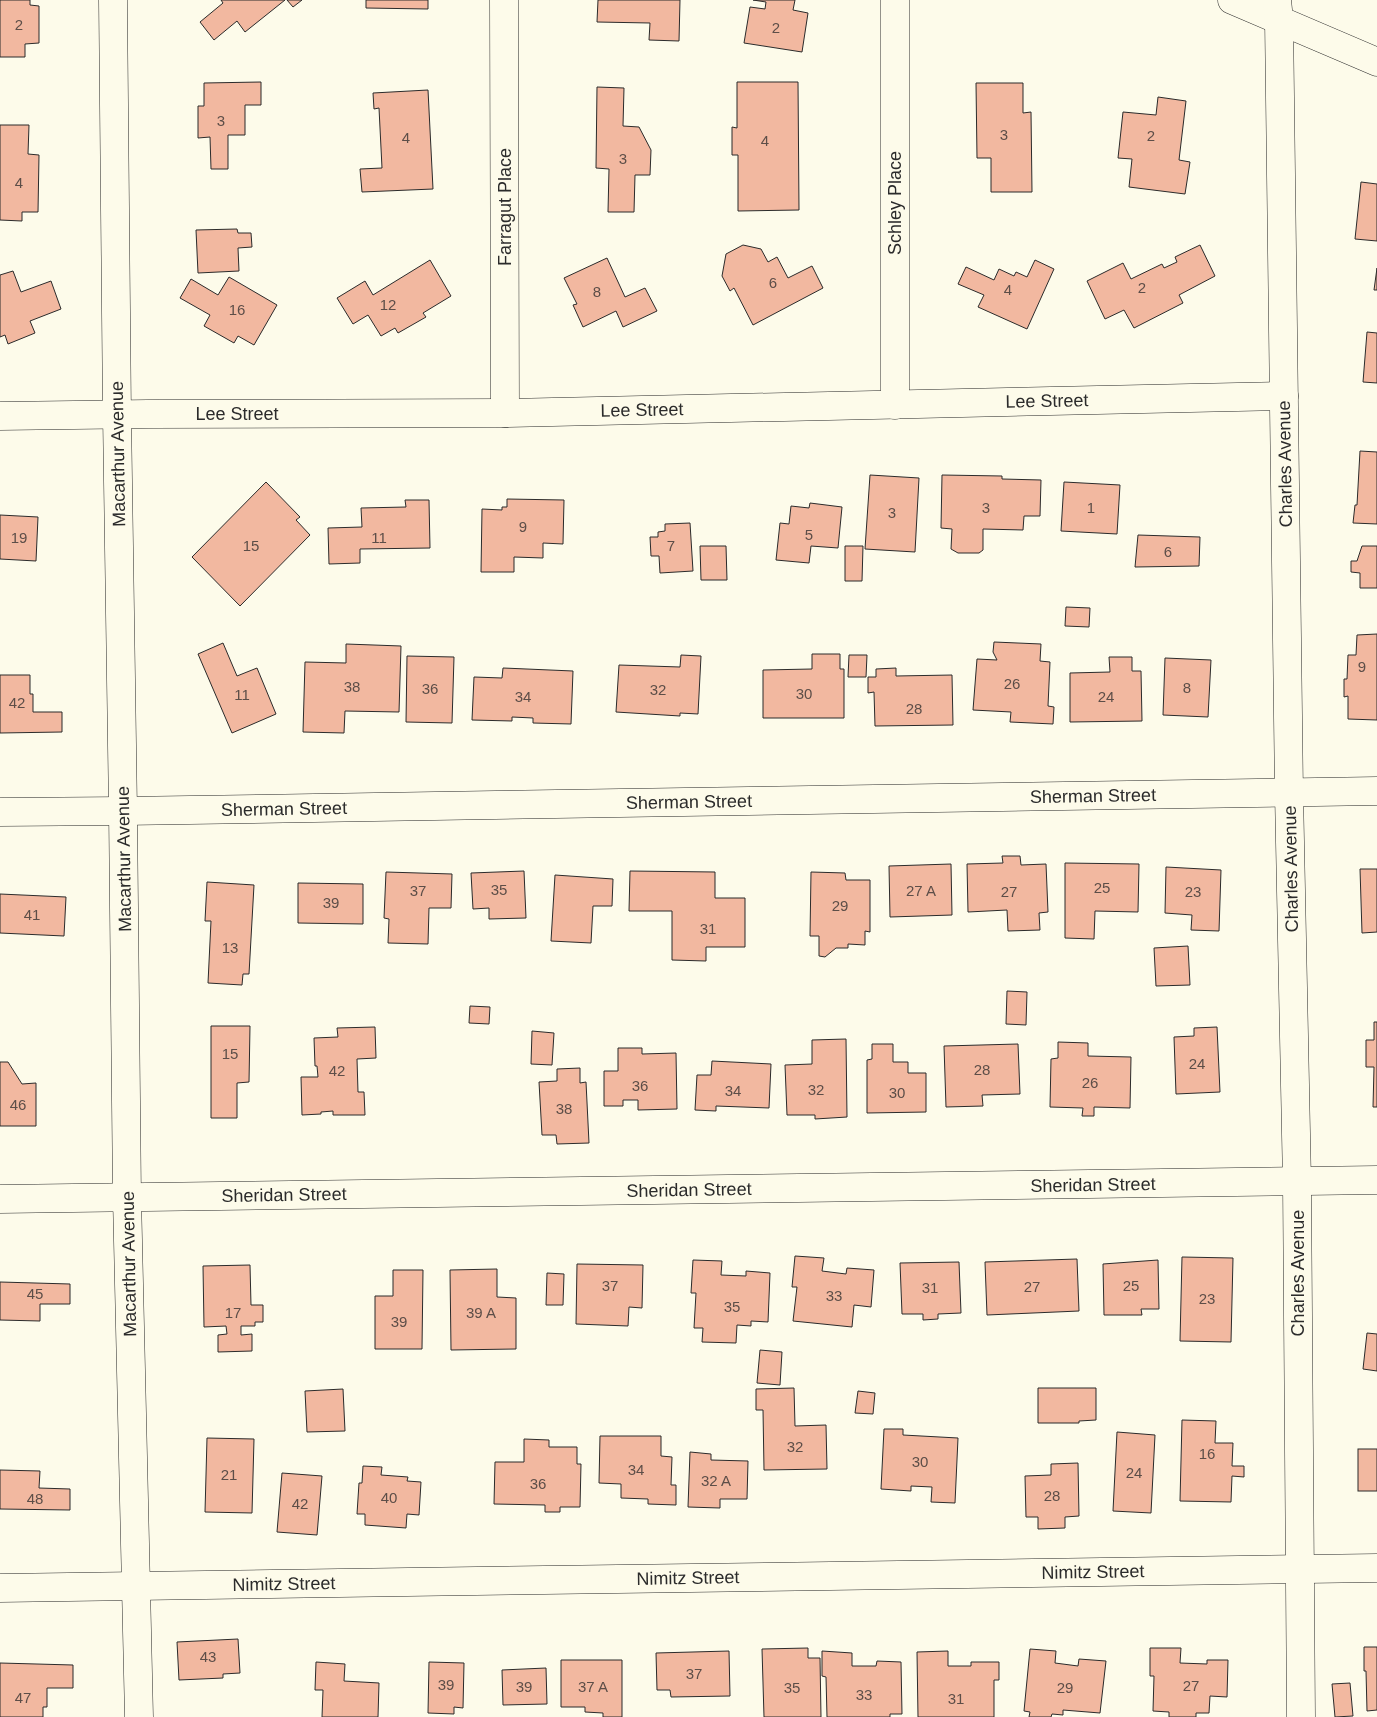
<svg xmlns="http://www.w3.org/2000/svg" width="1377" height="1717" font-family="Arial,sans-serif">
	<rect width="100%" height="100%" fill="#fdfbea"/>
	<!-- building -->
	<g fill="#f2b8a0" stroke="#2b2b2b">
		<path d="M0 0H30V5L39 6V43L25 44V57H0Z"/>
		<path d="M221 0H285L245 32 237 21 214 40 200 22 223 3Z"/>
		<path d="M287 0H302L293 7Z"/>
		<path d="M366 0H428V9L366 8Z"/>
		<path d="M598 0H680L679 41 649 40 650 23 597 22Z"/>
		<path d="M753 0H795L793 10 808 13 802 52 744 43 750 7 765 9 766 2Z"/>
		<path d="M261 82V105H245V135H228V169H211L210 137 198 138V106H204V83Z"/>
		<path d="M737 82H798L799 210 738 211V155H732V127L737 128Z"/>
		<path d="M976 83H1023V113L1031 112 1032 192H991V158H977Z"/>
		<path d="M597 87 624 88 623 126 639 127 651 150 650 175H635L634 212H608L609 169 596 168Z"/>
		<path d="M428 90 433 189 362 192 360 169 382 168 379 108 374 109 373 93Z"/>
		<path d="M1158 97 1186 101 1179 160 1190 162 1185 194 1129 187 1132 159 1118 158 1123 112 1156 115Z"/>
		<path d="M0 125H29L28 154 39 155 38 212H22V221L0 220Z"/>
		<path d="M1361 182 1377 184V241L1355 239Z"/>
		<path d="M237 229 238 233H251L252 247 238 248 239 271 198 273 196 230Z"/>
		<path d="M743 245 761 249 768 262 777 257 788 278 812 266 823 288 753 325 734 288 730 291 722 276 726 254Z"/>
		<path d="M1200 245 1215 276 1179 295 1183 303 1134 328 1124 310 1105 319 1087 281 1123 263 1131 279 1162 264 1164 268 1177 262 1175 257Z"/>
		<path d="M607 258 625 297 645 288 657 311 623 327 616 311 583 327 573 305 577 304 564 278Z"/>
		<path d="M430 260 451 296 423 313 426 317 398 333 395 328 381 336 368 315 353 324 337 298 365 281 373 295Z"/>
		<path d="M1035 260 1054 269 1027 329 978 307 984 295 958 284 966 267 994 280 999 269 1014 276 1016 272 1027 277Z"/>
		<path d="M1377 268V290H1374Z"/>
		<path d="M13 271 21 292 51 281 61 309 30 321 35 333 8 344 5 335 0 337V275Z"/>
		<path d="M229 277 277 305 254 345 238 336 234 343 204 326 210 315 180 298 191 279 218 295Z"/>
		<path d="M1367 332 1377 333V383L1363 382Z"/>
		<path d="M1360 451 1377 452V524L1353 523 1355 505H1357Z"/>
		<path d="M870 475 919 478 915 552 865 549Z"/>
		<path d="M942 475 1002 476V479L1041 480 1040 516H1024L1023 530 983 529V550L979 553H958L951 549 952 529 941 528Z"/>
		<path d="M266 482 300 517 296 520 310 535 240 606 192 557Z"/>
		<path d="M1064 482 1120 485 1117 534 1061 531Z"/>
		<path d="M507 499 564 500 563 544 543 543V558L514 557V572H481L482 509 502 510V507H507Z"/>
		<path d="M405 500H429L430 548 360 549V563L329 564 328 528 362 527 361 508 406 507Z"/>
		<path d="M810 503 842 507 838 548 811 546 809 563 776 560 780 523 789 524 791 506 809 508Z"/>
		<path d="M0 515 38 517 36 561 0 559Z"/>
		<path d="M690 523 693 571 660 573 659 556H651L650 537H658V532L665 531V524Z"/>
		<path d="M1138 535 1200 537 1199 566 1135 567Z"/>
		<path d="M700 546H726L727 580H701Z"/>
		<path d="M845 546H863L862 581H845Z"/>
		<path d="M1362 546H1377V588H1360V573L1351 572V561H1357Z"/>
		<path d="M1066 607 1090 608 1089 627 1065 626Z"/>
		<path d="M1377 634V720L1348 719V696L1344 697V679H1347L1348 655H1356L1357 635Z"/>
		<path d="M994 642 1041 644 1040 661 1050 662 1048 706 1054 707 1053 724 1010 722 1011 712 973 710 977 659 997 660 993 652Z"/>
		<path d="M223 643 237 676 257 668 276 714 232 733 198 654Z"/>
		<path d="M346 644 401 646 399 712 345 711 344 733 303 732 305 662 346 663Z"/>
		<path d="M812 654H840V669H844V718H763V670L812 669Z"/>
		<path d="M681 655 701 656 698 714 680 713V716L616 712 619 665 680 667Z"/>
		<path d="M849 655H867L866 677H848Z"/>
		<path d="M407 656 454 657 452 723 406 722Z"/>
		<path d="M1109 657H1132V671H1141L1142 721 1070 722V673L1110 672Z"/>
		<path d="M1165 658 1211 660 1208 717 1163 715Z"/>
		<path d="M503 668 573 671 571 724 533 723V718L512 717V721L472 720 474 677 502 678Z"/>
		<path d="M896 668V676L952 675 953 725 875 726 874 692 868 693V677H876V669Z"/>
		<path d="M0 675H30V694H33V712H62V732L0 733Z"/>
		<path d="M1002 856H1020L1021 865 1046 864 1048 912 1039 913 1040 930 1008 931 1007 910 968 912 967 864 1003 863Z"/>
		<path d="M1065 863 1139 864 1138 912 1095 911 1094 939 1065 938Z"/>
		<path d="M951 864 952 915 890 917 889 866Z"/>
		<path d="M1166 867 1221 870 1219 931 1191 930 1192 915 1165 913Z"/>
		<path d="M1360 869H1377V932L1362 933Z"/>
		<path d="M524 871 526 918 489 919V908L473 909 471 873Z"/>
		<path d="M630 871 715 872V898H745V947H706V961L672 960V911H629Z"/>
		<path d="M386 872 452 874 451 908H429L428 944 388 943 389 919 384 918Z"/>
		<path d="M811 872 845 873 846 880H870V932L865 931V945L848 944V948H836L825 957 819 956V936H810Z"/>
		<path d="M555 875 613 879 612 906H593L591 943 551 941Z"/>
		<path d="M207 882 254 885 249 974H243L242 985 208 983 211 921H205Z"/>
		<path d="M298 883 363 884V924L298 923Z"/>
		<path d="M0 894 66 897 64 936 0 933Z"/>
		<path d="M1188 946 1190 985 1156 986 1154 948Z"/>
		<path d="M1007 991 1027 992 1026 1025 1006 1024Z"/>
		<path d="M470 1006 490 1007 489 1024 469 1023Z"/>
		<path d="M1374 1022H1377V1107H1373L1374 1067H1366V1040H1374Z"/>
		<path d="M211 1026H250L249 1082 237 1083V1118H211Z"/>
		<path d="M375 1027 376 1058 357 1059 358 1092H364L365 1115H333V1111L321 1112V1114L302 1115 301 1077H318L317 1066H315L314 1038 338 1037 337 1028Z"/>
		<path d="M1217 1027 1220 1092 1176 1094 1174 1037 1194 1036V1028Z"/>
		<path d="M532 1031 554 1033 552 1065 531 1064Z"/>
		<path d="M846 1039 847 1117 815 1119V1115H787L785 1065 812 1064V1040Z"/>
		<path d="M1058 1042 1088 1043V1056L1131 1057 1130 1108 1094 1107V1116H1082L1083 1108 1050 1107 1051 1059 1058 1058Z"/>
		<path d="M872 1044H893V1062H908V1073H926V1112L867 1113V1060L872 1059Z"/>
		<path d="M1018 1044 1020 1094 982 1095 983 1106 946 1107 944 1046Z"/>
		<path d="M618 1048H642V1054L676 1053 677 1109 638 1110V1100H623V1106H604V1071H618Z"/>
		<path d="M712 1061 771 1064 769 1108 716 1106V1111L695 1110 697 1075H711Z"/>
		<path d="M0 1062H8L22 1084 36 1083V1126H0Z"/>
		<path d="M580 1068V1083L586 1082 589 1143 557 1144 556 1135H542L539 1082 557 1081V1069Z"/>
		<path d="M795 1256 824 1258 822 1271 846 1274 847 1268 874 1270 871 1307 854 1305 852 1327 793 1321 797 1287H792Z"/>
		<path d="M1182 1257 1233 1258 1231 1342 1180 1341Z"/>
		<path d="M1077 1259 1079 1311 987 1315 985 1262Z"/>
		<path d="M693 1260 722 1261 721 1275 746 1276V1271L770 1273 768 1322 751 1321V1326L737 1325 736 1343 702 1342 703 1328H694L696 1293H691Z"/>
		<path d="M1158 1260 1159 1309H1141L1142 1315H1104L1103 1264Z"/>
		<path d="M959 1262 961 1313 938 1314V1319L923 1320V1314H902L900 1263Z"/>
		<path d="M577 1264 643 1265 642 1308 629 1307 628 1326 576 1324Z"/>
		<path d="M250 1265 251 1305H263V1322H255V1326H241V1335L252 1334V1351L218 1352V1335L227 1334 226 1326 204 1327 203 1266Z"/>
		<path d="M497 1269V1297L516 1298V1349L451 1350 450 1270Z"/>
		<path d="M393 1270H423L422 1349H375V1296H393Z"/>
		<path d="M547 1273 564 1274 563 1305H546Z"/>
		<path d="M0 1282 70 1284V1304H40V1321L0 1320Z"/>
		<path d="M1367 1333 1377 1334V1371L1363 1369Z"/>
		<path d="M760 1350 782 1352 780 1385 757 1383Z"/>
		<path d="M794 1388 795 1426 826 1425 827 1469 764 1470 763 1410H756V1389Z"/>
		<path d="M1038 1388H1096V1420L1079 1421V1423H1038Z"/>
		<path d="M343 1389 345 1431 307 1432 305 1391Z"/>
		<path d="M858 1391 875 1393 873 1414 855 1413Z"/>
		<path d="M1182 1420 1216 1421 1215 1443H1233L1232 1466H1244V1477L1232 1476 1231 1502 1180 1501Z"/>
		<path d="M884 1429H903V1435L958 1438 955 1503 931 1502 932 1487 911 1486V1491L881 1489Z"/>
		<path d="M1117 1432 1155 1435 1151 1513 1113 1511Z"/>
		<path d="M600 1436H661V1456L672 1457 671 1485H676V1505L648 1504V1499L621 1498V1484L599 1483Z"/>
		<path d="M207 1438 254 1439 252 1513 205 1512Z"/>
		<path d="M524 1439 549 1440V1447H577V1464H581L580 1507H560V1512H545V1505L494 1504 495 1462H524Z"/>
		<rect x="1358" y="1449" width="19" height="42"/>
		<path d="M690 1452 711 1454V1460L748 1461 747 1499H720V1508L688 1507Z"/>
		<path d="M1078 1463 1079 1516 1065 1517V1528L1038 1529V1517H1026L1025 1476 1051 1475V1464Z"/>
		<path d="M363 1466 382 1467 381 1475 408 1477 407 1481 421 1482 419 1515 407 1514 406 1528 365 1525V1514H357L359 1483H362Z"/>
		<path d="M0 1470 40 1471 39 1488 70 1489V1510L0 1509Z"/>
		<path d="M282 1473 322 1476 317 1535 277 1532Z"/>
		<path d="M238 1639 240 1673 223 1674V1678L179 1680 177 1642Z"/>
		<path d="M1364 1647H1377V1710L1367 1711 1366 1671H1364Z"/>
		<path d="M808 1648V1658H820L821 1717H764L762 1649Z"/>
		<path d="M1150 1648H1181L1180 1663 1207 1664V1660H1228L1227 1697 1210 1696 1209 1713H1196V1717H1169V1712L1153 1711 1154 1676H1150Z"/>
		<path d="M1030 1649 1056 1651 1055 1663 1078 1666 1079 1659 1106 1661 1100 1713 1063 1710V1715L1052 1714 1051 1717H1029L1030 1712 1024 1711Z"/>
		<path d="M729 1651 730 1696 671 1697 670 1690H657L656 1653Z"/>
		<path d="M822 1651 852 1653V1666H876L877 1661 901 1662 902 1714H890V1717H827L826 1677 822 1676Z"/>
		<path d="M948 1651V1666H971V1662H999V1680H994V1717H918L917 1652Z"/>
		<path d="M561 1660H622V1717H603V1713L585 1712V1707H561Z"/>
		<path d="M316 1662 345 1664 344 1681 379 1683 378 1717H322L323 1690H315Z"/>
		<path d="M429 1662 464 1663 463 1708 454 1707V1714L428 1713Z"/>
		<path d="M0 1663 73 1665V1688H47V1707H43V1717H0Z"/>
		<path d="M546 1668 547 1704 503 1705 502 1670Z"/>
		<path d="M1350 1683 1353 1716 1335 1717 1332 1684Z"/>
	</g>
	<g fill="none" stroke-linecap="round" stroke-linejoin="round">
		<defs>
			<g id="minor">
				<path d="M113 0 117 415 123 811 127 1197 139 1717"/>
				<path d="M504 0 505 413"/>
				<path d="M895 0V405"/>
				<path d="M1232 0 1377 62"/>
				<path d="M1277 0 1279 20 1280 97 1289 793 1297 1182 1301 1717"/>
				<path d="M0 416 148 414 505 413 1284 396"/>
				<path d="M0 812 123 811 1377 791"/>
				<path d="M0 1199 1377 1180"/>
				<path d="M0 1588 1377 1568"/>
			</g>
		</defs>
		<!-- minor casing -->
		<use href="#minor" stroke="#2b2b2b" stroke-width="29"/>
		<!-- minor -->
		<use href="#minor" stroke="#fdfbea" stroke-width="28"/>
	</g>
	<g text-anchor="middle" stroke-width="4" stroke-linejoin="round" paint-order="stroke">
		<!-- number labels -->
		<g font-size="15" fill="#5d4e48">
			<text x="19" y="30">2</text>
			<text x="776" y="33">2</text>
			<text x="221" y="126">3</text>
			<text x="1004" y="140">3</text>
			<text x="1151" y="141">2</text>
			<text x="406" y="143">4</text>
			<text x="765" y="146">4</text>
			<text x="623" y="164">3</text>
			<text x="19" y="188">4</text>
			<text x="773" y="288">6</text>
			<text x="1142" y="293">2</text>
			<text x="1008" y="295">4</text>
			<text x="597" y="297">8</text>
			<text x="388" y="310">12</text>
			<text x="237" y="315">16</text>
			<text x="986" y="513">3</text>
			<text x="1091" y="513">1</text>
			<text x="892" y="518">3</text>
			<text x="523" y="532">9</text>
			<text x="809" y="540">5</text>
			<text x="19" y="543">19</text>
			<text x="379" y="543">11</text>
			<text x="251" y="551">15</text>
			<text x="671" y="551">7</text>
			<text x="1168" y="557">6</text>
			<text x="1362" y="672">9</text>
			<text x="1012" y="689">26</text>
			<text x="352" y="692">38</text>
			<text x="1187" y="693">8</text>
			<text x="430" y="694">36</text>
			<text x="658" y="695">32</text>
			<text x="804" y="699">30</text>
			<text x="242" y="700">11</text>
			<text x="523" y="702">34</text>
			<text x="1106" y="702">24</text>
			<text x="17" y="708">42</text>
			<text x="914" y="714">28</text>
			<text x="1102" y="893">25</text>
			<text x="499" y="895">35</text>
			<text x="418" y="896">37</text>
			<text x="921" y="896">27 A</text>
			<text x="1009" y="897">27</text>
			<text x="1193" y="897">23</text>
			<text x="331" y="908">39</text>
			<text x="840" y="911">29</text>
			<text x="32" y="920">41</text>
			<text x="708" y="934">31</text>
			<text x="230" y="953">13</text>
			<text x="230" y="1059">15</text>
			<text x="1197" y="1069">24</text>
			<text x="982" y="1075">28</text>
			<text x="337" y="1076">42</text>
			<text x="1090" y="1088">26</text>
			<text x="640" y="1091">36</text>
			<text x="816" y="1095">32</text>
			<text x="733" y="1096">34</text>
			<text x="897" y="1098">30</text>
			<text x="18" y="1110">46</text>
			<text x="564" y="1114">38</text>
			<text x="610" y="1291">37</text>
			<text x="1131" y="1291">25</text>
			<text x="1032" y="1292">27</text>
			<text x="930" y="1293">31</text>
			<text x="35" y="1299">45</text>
			<text x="834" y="1301">33</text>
			<text x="1207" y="1304">23</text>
			<text x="732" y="1312">35</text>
			<text x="233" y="1318">17</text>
			<text x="481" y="1318">39 A</text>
			<text x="399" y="1327">39</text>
			<text x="795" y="1452">32</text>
			<text x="1207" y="1459">16</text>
			<text x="920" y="1467">30</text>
			<text x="636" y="1475">34</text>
			<text x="1134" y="1478">24</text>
			<text x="229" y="1480">21</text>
			<text x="716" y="1486">32 A</text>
			<text x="538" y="1489">36</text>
			<text x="1052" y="1501">28</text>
			<text x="389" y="1503">40</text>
			<text x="35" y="1504">48</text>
			<text x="300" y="1509">42</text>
			<text x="208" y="1662">43</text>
			<text x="694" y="1679">37</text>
			<text x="446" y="1690">39</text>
			<text x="1191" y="1691">27</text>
			<text x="524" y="1692">39</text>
			<text x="593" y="1692">37 A</text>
			<text x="792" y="1693">35</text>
			<text x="1065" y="1693">29</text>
			<text x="864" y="1700">33</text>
			<text x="23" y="1703">47</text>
			<text x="956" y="1704">31</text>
		</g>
		<!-- street labels -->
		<g font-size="18" fill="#2b2b2b" stroke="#fdfbea">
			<text transform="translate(895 203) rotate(-90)" y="6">Schley Place</text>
			<text transform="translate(505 207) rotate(-90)" y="6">Farragut Place</text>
			<text transform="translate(1047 401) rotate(-1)" y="6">Lee Street</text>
			<text transform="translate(642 410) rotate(-1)" y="6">Lee Street</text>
			<text x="237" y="420">Lee Street</text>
			<text transform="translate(118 454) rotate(-91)" y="6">Macarthur Avenue</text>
			<text transform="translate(1285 464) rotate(-91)" y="6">Charles Avenue</text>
			<text transform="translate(1093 796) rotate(-1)" y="6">Sherman Street</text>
			<text transform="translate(689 802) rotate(-1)" y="6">Sherman Street</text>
			<text transform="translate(284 809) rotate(-1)" y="6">Sherman Street</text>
			<text transform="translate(124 859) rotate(-91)" y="6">Macarthur Avenue</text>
			<text transform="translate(1291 869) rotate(-91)" y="6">Charles Avenue</text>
			<text transform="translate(1093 1185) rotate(-1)" y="6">Sheridan Street</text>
			<text transform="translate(689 1190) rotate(-1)" y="6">Sheridan Street</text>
			<text transform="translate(284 1195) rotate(-1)" y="6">Sheridan Street</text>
			<text transform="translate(129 1264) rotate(-91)" y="6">Macarthur Avenue</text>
			<text transform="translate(1298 1273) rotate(-90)" y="6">Charles Avenue</text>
			<text transform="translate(1093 1572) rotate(-1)" y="6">Nimitz Street</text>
			<text transform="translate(688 1578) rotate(-1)" y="6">Nimitz Street</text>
			<text transform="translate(284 1584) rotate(-1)" y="6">Nimitz Street</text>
		</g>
	</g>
</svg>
